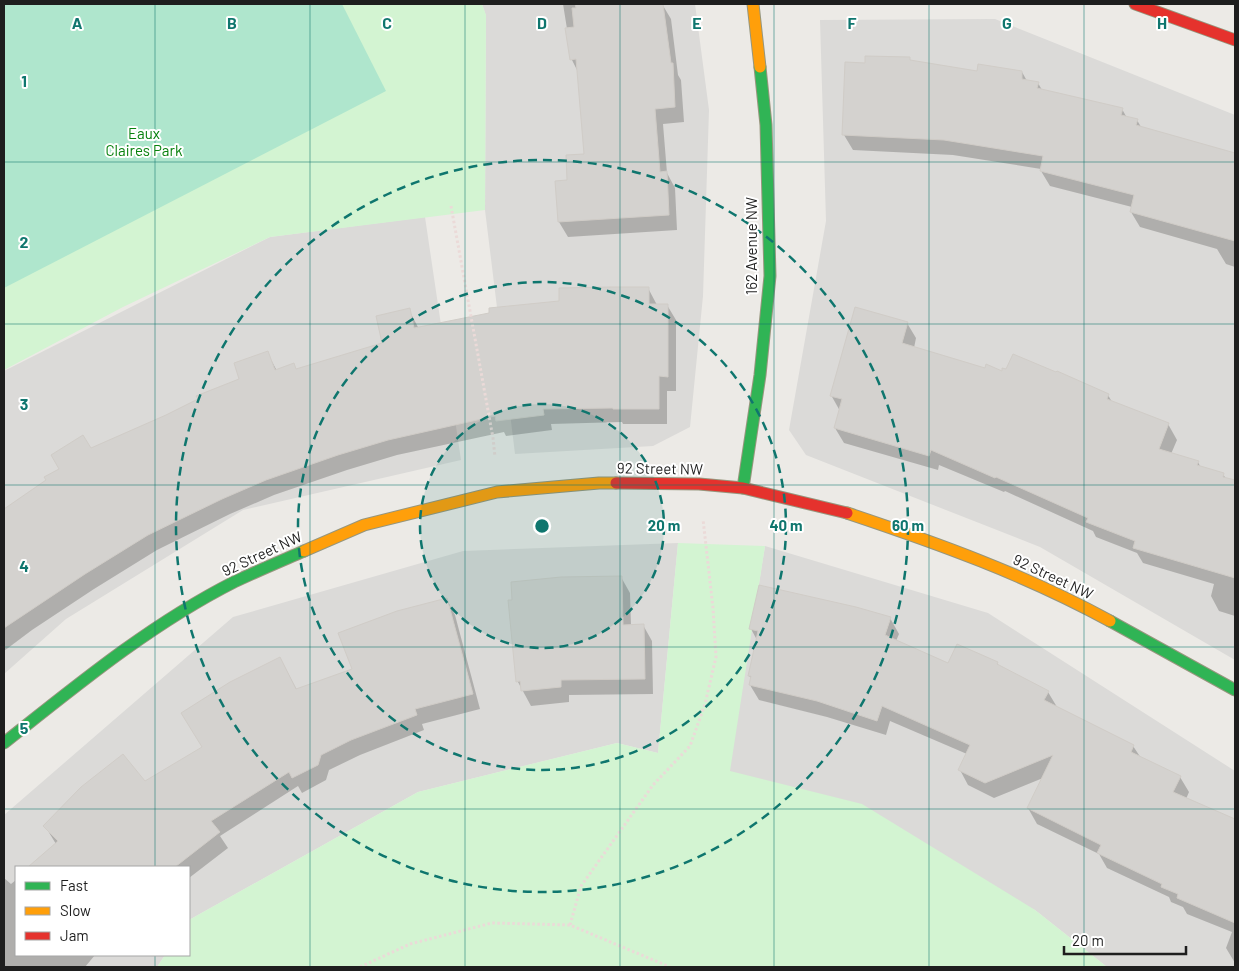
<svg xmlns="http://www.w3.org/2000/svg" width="1239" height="971" font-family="Barlow,sans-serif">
	<rect width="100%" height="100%" fill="#eceae6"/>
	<!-- residential -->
	<g fill="#dbdad8">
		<path d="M482 4H695L709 110 703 296 690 427 653 446 515 454 485 210 486 16Z"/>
		<path d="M995 19 1235 115V660L1040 547 806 455 789 430 826 221 820 20Z"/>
		<path d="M425 217 461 460 243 510 66 619 4 674V371L270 237Z"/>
		<path d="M678 543 658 753 617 743 418 792 189 920V867H16V955H165L157 967H4V815L233 617 463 551Z"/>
		<path d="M765 546 988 613 1235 771V967H1107L1035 910 729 771Z"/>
	</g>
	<!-- park -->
	<g fill="#d3f4d2">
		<path d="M4 4H482L486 15 485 210 270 237 123 307 4 370Z"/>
		<path d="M678 543 765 546 730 771 862 804 1035 910 1107 967H157L165 955H189V920L418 792 617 743 658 753Z"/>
	</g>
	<!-- pitch -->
	<path fill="#afe6cd" d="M4 4H342L386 91 4 288Z"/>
	<!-- shadow -->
	<g fill="#0003">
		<path d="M563 4H636L637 7 662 4 671 19 678 75 681 80 684 122 663 124 667 173 675 188 677 230 568 237 559 222 556 182 568 181 585 155 578 72 572 60Z"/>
		<path d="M909 59 911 62 978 72H1022L1027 81 1038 83 1042 90 1122 109 1127 118 1137 120 1141 127 1229 161 1235 172V267L1226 264 1217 249 1140 227 1131 212 1132 207 1050 186 1041 171V169L953 155 853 150 844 135 866 64Z"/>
		<path d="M648 288 657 305H667L676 320V391H667V424H623L622 422 551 424 552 430 506 436 504 432 397 455 347 470 274 495 230 514 157 550 94 589 32 630 4 651V510L90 450 166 416 241 380 267 352 277 371 296 370 383 344 409 310 419 329 561 302Z"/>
		<path d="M907 323 916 338 914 348 986 369 1108 395 1112 402 1168 424 1177 440 1171 454 1198 462 1201 468 1223 474 1226 479 1235 481V616L1219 611 1211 596 1214 584 1143 563 1137 553 1096 537 1093 531 1005 491 1004 492 939 465 938 470 844 443 835 428 840 411 831 395Z"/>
		<path d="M621 577 630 593 631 626 643 625 652 641 653 694 569 695V702L531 706 518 682 509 602Z"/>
		<path d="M447 600 455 615 480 709 422 724 424 730 360 755 329 770 326 780 302 793 298 786 220 836 228 848 189 878V867H30L56 844 45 826 145 782 203 748 280 658 297 690 354 670Z"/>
		<path d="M890 618 899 634 896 641 949 664 997 663 999 666 1048 692 1057 707 1133 746 1141 758 1180 777 1189 792 1186 799 1235 820V963L1226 948 1232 932 1187 914 1183 907 1171 902 1169 897 1107 868 1099 854 1037 824 1028 808 1043 778 994 798 968 785 960 770 967 754 890 721 886 735 827 717 759 700 750 685 752 679 749 676 757 640 751 629Z"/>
		<path d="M4 878 11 884 16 880V955H95L85 967H4Z"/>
	</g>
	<!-- building -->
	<g fill="#d4d2cf" stroke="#d0ccc7">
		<path d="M575 4H663L671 63H673L675 107 655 109 660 172 667 171 669 215 558 222 555 181 567 180 566 155 584 154 576 59 570 60 565 28 574 27 572 8H576Z"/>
		<path d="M865 56 910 57V60L977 71 978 64 1022 71V79L1039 82 1037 88 1123 108 1121 115 1138 119 1136 125 1235 153V241L1130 212 1134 195 1040 171 1043 156 944 140 842 135 845 62 865 63Z"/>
		<path d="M611 287H649V304H668V377L659 376V409H613V408L543 409 544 415 496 421 495 416 388 440 338 455 266 480 222 499 148 535 85 574 4 628V509L46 480 44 477 59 469 51 455 83 435 91 448 166 415 198 399 196 396 239 379 234 363 268 351 275 370 294 363 296 369 382 343 376 316 410 308 414 328 489 313V308L559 301V288Z"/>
		<path d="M855 307 908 322 902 343 985 368 986 364 1002 371V368L1006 369 1013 354 1056 372 1057 371 1109 394 1107 399 1169 423 1159 449 1199 461 1197 465 1224 473 1223 477 1235 480V578L1133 548 1135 541 1086 522 1088 518 996 477 995 478 931 450 929 456 834 428 842 399 830 396Z"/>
		<path d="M622 576 623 625 644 624 645 679 561 680V687L521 691 520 681 516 682 508 600H512L511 582 561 577Z"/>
		<path d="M759 585 856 607 891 617 885 635 948 663 957 644 998 662 997 664 1049 691 1044 700 1134 745 1131 752 1181 776 1173 792 1235 819V923L1177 898 1178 894 1161 887 1162 884 1097 853 1101 845 1027 808 1053 755 985 783 958 770 970 745 882 706 877 721 817 701 749 685 751 676H748L758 631 749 629Z"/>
		<path d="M447 598 473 694 415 709 417 715 351 740 321 755 318 765 292 778 289 772 211 821 220 832 175 867H28L58 841 43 826 81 787 123 754 145 781 202 747 181 713 230 682 280 657 296 689 352 669 338 633 397 611Z"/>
	</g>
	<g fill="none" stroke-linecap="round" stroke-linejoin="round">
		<defs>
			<g id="fast">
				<path d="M743 488 760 375 770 276 766 125 760 67"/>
				<path d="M1110 621 1235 690"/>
				<path d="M4 743C77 685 151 624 234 582 257 571 281 561 304 551"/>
			</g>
			<g id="slow">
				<path d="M753 4 760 67"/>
				<path d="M847 513C937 543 1026 575 1110 621"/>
				<path d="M304 551 364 525 497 492 599 483H616"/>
			</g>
			<g id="jam">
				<path d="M1135 4 1235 40"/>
				<path d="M616 483 699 484 743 488 847 513"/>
			</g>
		</defs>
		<!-- fast casing -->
		<use href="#fast" stroke="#96967d" stroke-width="13"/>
		<!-- slow casing -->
		<use href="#slow" stroke="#96967d" stroke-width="13"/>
		<!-- jam casing -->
		<use href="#jam" stroke="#96967d" stroke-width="13"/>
		<!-- path -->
		<g stroke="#ebdad8" stroke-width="3" stroke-dasharray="2.5 2.5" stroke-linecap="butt">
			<path d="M451 206 493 438 495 457"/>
			<path d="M570 925 581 886 653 785 690 746 705 704 716 657 713 608 703 519"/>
			<path d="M360 967 410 944 492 923 570 925 670 967"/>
		</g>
		<!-- fast -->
		<use href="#fast" stroke="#30b455" stroke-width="11"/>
		<!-- slow -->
		<use href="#slow" stroke="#ff9f0a" stroke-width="11"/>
		<!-- jam -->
		<use href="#jam" stroke="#e5322d" stroke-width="11"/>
	</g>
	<!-- grid -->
	<path fill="none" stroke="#0f766e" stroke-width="1" stroke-opacity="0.55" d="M155 4V867M310 4V967M465 4V967M620 4V967M774 4V967M929 4V967M1084 4V967M4 162H1235M4 324H1235M4 485H1235M4 647H1235M4 809H1235M155 955V967"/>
	<!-- distance rings -->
	<circle cx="542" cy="526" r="122" fill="#0f766e" fill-opacity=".12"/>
	<g fill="none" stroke="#0f766e" stroke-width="2.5" stroke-dasharray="9 6">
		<circle cx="542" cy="526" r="122"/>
		<circle cx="542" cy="526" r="244"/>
		<circle cx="542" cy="526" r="366"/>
	</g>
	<g text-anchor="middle" stroke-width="4" stroke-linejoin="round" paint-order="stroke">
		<!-- park labels -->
		<g font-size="15" fill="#07810d" stroke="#fff">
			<text x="144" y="139">Eaux<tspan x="144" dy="17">Claires Park</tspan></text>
		</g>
		<!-- street labels -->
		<g font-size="15" fill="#1e1e1e" stroke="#fff">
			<text transform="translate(752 246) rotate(-90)" y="5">162 Avenue NW</text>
			<text transform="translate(660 469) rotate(1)" y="5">92 Street NW</text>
			<text transform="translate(262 554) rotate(-25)" y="5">92 Street NW</text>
			<text transform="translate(1053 577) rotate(25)" y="5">92 Street NW</text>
		</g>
	</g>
	<g font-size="16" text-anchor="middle" font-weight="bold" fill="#0f766e" stroke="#fff" stroke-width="4" stroke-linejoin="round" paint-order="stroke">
		<text x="77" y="29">A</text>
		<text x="232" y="29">B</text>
		<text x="387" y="29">C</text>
		<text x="542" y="29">D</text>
		<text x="697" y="29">E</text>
		<text x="852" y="29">F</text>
		<text x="1007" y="29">G</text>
		<text x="1162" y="29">H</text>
		<text x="24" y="87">1</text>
		<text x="24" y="248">2</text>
		<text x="24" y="410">3</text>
		<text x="24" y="572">4</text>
		<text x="24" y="734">5</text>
	</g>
	<circle cx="542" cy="526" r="8" fill="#0f766e" stroke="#fff" stroke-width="2.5"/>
	<g font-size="15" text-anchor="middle" font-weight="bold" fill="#0f766e" stroke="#fff" stroke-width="4" stroke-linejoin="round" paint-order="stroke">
		<text x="664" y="531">20 m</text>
		<text x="786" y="531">40 m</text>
		<text x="908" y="531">60 m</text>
	</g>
	<!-- border -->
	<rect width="1239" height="971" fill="none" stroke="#1e1e1e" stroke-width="10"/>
	<!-- legend -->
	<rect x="15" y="866" width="175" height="90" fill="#ffffff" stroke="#a5a5a5"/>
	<rect x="25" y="882" width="25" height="8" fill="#30b455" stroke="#a5a5a5"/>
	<text x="60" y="891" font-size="15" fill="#1e1e1e">Fast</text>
	<rect x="25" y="907" width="25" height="8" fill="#ff9f0a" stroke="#a5a5a5"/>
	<text x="60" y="916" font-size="15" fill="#1e1e1e">Slow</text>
	<rect x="25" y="932" width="25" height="8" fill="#e5322d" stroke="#a5a5a5"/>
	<text x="60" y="941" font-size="15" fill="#1e1e1e">Jam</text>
	<!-- scale -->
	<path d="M1064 946v8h122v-8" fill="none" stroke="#1e1e1e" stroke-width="2.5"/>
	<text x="1072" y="946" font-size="15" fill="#1e1e1e" stroke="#ffffff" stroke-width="4" paint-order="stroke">20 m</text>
</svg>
